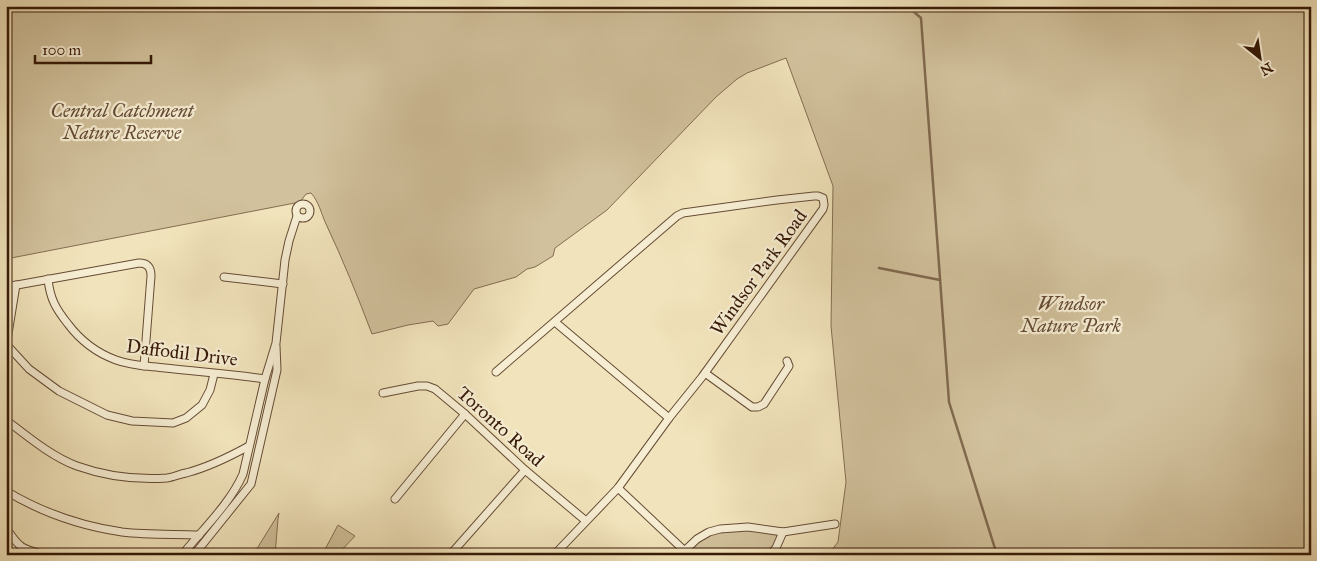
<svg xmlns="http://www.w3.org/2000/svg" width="1317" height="561" font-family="'IM FELL Great Primer',serif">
	<rect width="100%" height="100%" fill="#f1e3bb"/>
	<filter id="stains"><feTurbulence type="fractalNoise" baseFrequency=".004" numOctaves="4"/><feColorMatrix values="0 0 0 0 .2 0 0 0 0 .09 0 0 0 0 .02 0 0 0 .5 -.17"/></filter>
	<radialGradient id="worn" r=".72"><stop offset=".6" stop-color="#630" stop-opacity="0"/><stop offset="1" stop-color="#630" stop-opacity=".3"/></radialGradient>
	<!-- green -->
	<g fill="#d1c19c" stroke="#846d52">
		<path d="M6 6H1311V555H828L838 542 846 482 831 326 833 186 786 58 747 73 737 79 716 97 607 210 555 248 553 256 535 267 527 269 516 277 474 289 448 324 438 326 433 321 408 325 372 334C358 297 343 260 326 224 321 213 319 202 311 193L306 194 300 202 6 259Z"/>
		<path d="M279 513 278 519 275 555H253Z"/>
		<path d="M338 525 355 536 337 555H322Z"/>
		<path d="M720 529 783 532 769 555H689L684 550Z"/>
	</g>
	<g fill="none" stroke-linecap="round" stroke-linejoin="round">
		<!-- stream -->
		<g stroke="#80694e" stroke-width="2.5">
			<path d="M907 6 921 18 949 402 997 555"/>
			<path d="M879 268 940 280"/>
		</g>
		<defs>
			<g id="minor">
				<circle cx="303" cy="211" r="7"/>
				<path d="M224 277 283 284"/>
				<path d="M48 279C50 299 56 309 68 324 80 340 97 353 116 360 132 366 149 366 165 368 199 372 232 374 265 379"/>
				<path d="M6 287 139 263C147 263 151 267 151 276L144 366"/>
				<path d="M555 322 669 418"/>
				<path d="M6 344 29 369 59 391 107 415 132 421 173 423 186 418 202 405 210 390 214 374"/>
				<path d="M6 346 16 285"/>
				<path d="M496 372 677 216 683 213 777 200 814 196H818L823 198 824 205 823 209 702 377 669 418 618 488 554 555"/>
				<path d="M705 373 752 407H758L764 404 789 366 787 361"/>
				<path d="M383 393 418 386H427L435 389 465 414 525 470 586 521"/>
				<path d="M6 420C27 436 52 457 77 466 105 476 137 480 167 478 174 477 180 474 186 473 209 467 229 457 249 446"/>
				<path d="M618 488 689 555"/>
				<path d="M6 491C41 512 81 526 122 532 147 535 173 534 199 535"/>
				<path d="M395 499 465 414"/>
				<path d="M6 528C20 549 22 549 46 555"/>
				<path d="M182 555C202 530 230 504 243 474L265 379 276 343 285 260 289 241 297 216"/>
				<path d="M194 555 251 484 277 370 276 346"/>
				<path d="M450 555 525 470"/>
				<path d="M680 555 697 539 709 532 720 529 748 527 783 532 835 524"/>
				<path d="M770 555 776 548 783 532"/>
			</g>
		</defs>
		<!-- minor casing -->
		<use href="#minor" stroke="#654c34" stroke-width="9"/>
		<!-- minor -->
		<use href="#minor" stroke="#f6edd3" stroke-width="7"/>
	</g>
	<g text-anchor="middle" stroke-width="4.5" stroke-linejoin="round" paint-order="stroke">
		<!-- park labels -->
		<g font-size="19" font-style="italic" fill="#644b34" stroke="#f6edd3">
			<text x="122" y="117">Central Catchment<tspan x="122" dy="22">Nature Reserve</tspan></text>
			<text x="1071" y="310">Windsor<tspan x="1071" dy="22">Nature Park</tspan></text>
		</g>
		<!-- street labels -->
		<g font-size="19" fill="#361907" stroke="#f6edd3">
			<text transform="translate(758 272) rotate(-54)" y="7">Windsor Park Road</text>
			<text transform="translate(182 352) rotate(7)" y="7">Daffodil Drive</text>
			<text transform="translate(501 426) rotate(42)" y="7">Toronto Road</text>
		</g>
	</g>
	<!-- margin -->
	<rect width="1317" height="561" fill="none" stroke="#f1e3bb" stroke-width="25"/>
	<rect x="8" y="8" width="1302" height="546" fill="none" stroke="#361907" stroke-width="2.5"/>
	<rect x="12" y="12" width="1292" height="536" fill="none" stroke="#361907"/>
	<!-- north arrow -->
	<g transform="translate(1260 58) rotate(150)" stroke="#f6edd3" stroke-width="4" paint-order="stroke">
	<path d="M0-4L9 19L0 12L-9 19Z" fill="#361907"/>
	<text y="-8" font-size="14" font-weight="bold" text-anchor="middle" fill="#361907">N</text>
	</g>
	<!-- scale -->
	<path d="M35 55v8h116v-8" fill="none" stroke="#361907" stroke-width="2.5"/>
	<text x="42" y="55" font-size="15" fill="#361907" stroke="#f6edd3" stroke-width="4" paint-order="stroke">100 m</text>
	<rect width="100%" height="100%" filter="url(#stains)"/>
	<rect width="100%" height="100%" fill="url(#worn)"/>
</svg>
